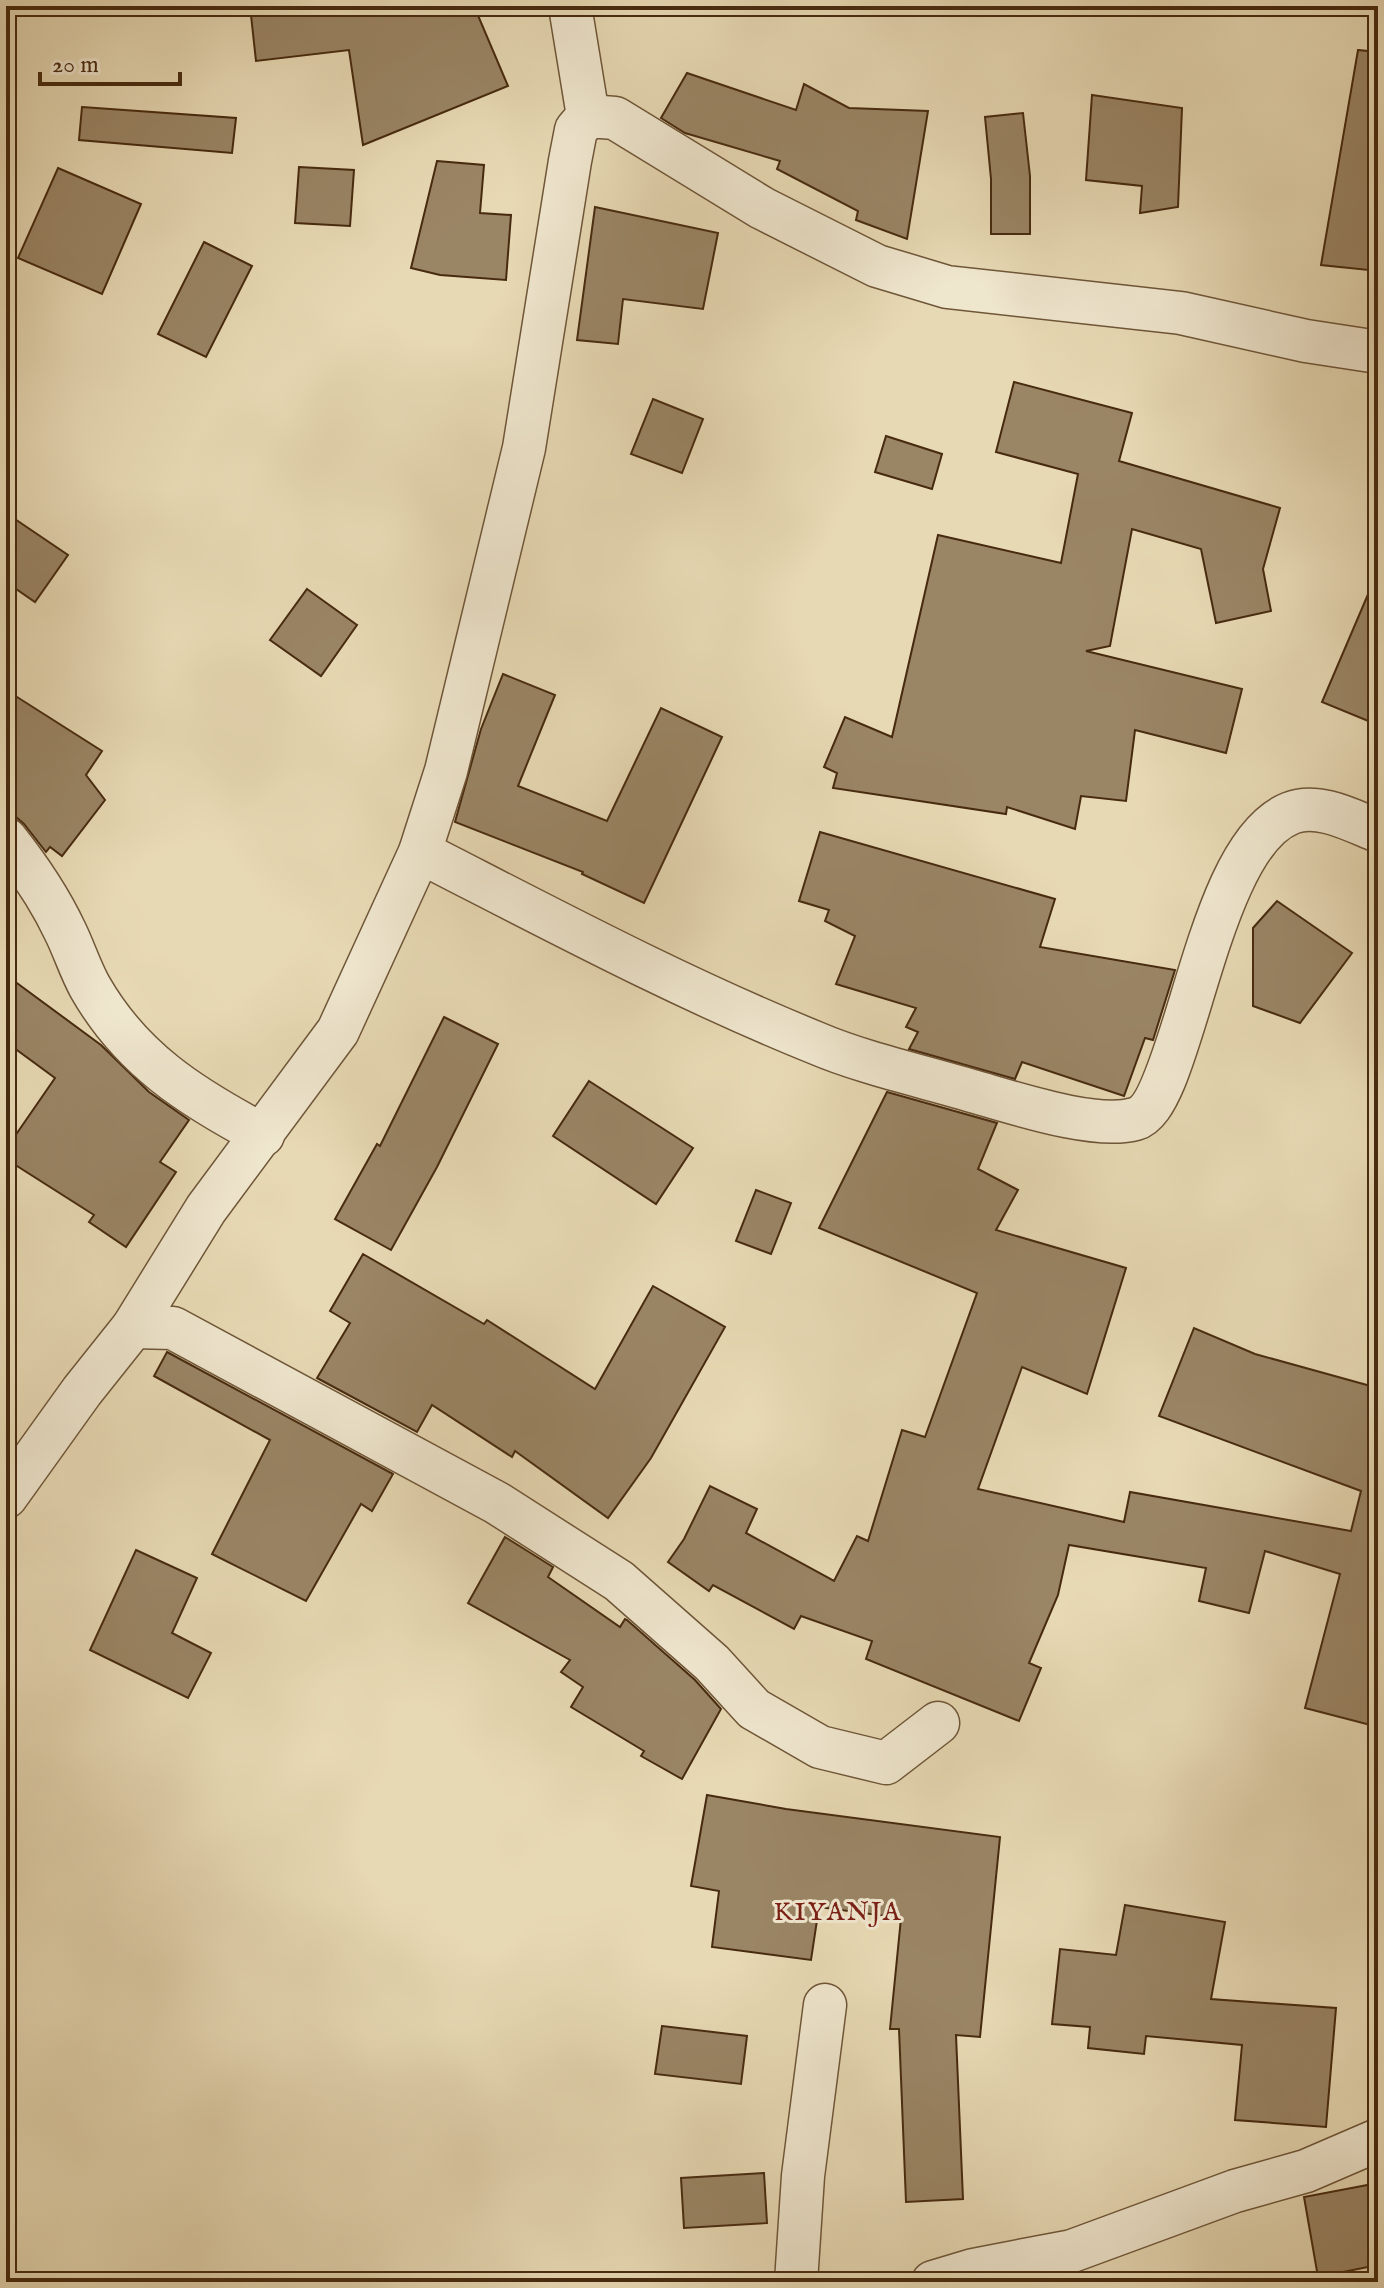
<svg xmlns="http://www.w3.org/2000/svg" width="1384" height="2288" font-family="'IM FELL English',serif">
	<rect width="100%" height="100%" fill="#e7d9b4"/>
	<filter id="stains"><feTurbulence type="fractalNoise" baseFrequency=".0025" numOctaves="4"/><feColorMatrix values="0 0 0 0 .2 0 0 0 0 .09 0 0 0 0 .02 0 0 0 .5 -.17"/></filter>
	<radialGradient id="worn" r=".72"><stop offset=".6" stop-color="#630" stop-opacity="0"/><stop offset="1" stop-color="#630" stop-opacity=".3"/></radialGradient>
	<!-- building -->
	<g fill="#9a8565" stroke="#472a0f" stroke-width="2">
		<path d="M250 6H474L508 86 363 145 349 50 256 61Z"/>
		<path d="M1358 50 1378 52V271L1321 265Z"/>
		<path d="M687 73 796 110 804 84 849 108 928 111 907 239 856 220 858 211 777 169 780 161 685 133 661 118Z"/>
		<path d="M1092 95 1182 108 1178 207 1140 213 1142 186 1086 180Z"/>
		<path d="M82 107 236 118 232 153 79 140Z"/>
		<path d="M1023 113 1030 176V234H991V179L985 117Z"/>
		<path d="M437 161 484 165 480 213 511 215 506 280 440 275 411 268Z"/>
		<path d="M299 167 354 170 350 226 295 223Z"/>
		<path d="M58 168 141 204 102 294 18 258Z"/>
		<path d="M595 207 718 233 703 309 623 299 618 344 577 340Z"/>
		<path d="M204 242 252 266 206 357 158 334Z"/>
		<path d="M1014 382 1132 413 1119 461 1280 508 1263 569 1271 611 1216 623 1201 549 1132 529 1110 646 1086 651 1242 689 1226 753 1135 730 1126 801 1081 796 1075 829 1007 807 1006 814 833 788 837 773 824 767 845 717 892 737 938 535 1061 563 1078 474 996 452Z"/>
		<path d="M653 399 703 419 682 473 631 454Z"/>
		<path d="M886 436 942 454 932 489 875 472Z"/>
		<path d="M6 513 68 555 35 602 6 582Z"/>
		<path d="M1378 571V725L1322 702Z"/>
		<path d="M307 589 357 625 321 676 270 640Z"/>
		<path d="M503 674 555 695 518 786 607 821 661 708 722 737 644 903 582 874 583 872 455 822 481 729Z"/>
		<path d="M6 690 102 751 86 775 105 800 62 856 50 847 46 852 24 824 16 817 6 816Z"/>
		<path d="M820 832 1055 899 1040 947 1175 970 1153 1040 1145 1038 1124 1096 1022 1062 1015 1079 909 1049 918 1032 906 1027 916 1008 836 984 855 936 825 921 829 910 799 901Z"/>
		<path d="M1277 901 1352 953 1300 1023 1253 1006V928Z"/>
		<path d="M6 975 101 1045 149 1092 189 1120 160 1162 176 1172 126 1247 89 1222 94 1215 6 1159V1149L55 1078 6 1042Z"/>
		<path d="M444 1017 498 1044 437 1167 391 1250 335 1219 377 1144 380 1146Z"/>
		<path d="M589 1081 693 1148 656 1204 553 1136Z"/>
		<path d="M887 1092 997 1123 978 1169 1018 1190 996 1230 1126 1268 1087 1394 1022 1367 978 1489 1124 1522 1130 1492 1351 1531 1361 1491 1159 1416 1194 1328 1255 1354 1378 1388V1727L1305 1708 1340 1574 1265 1551 1249 1613 1199 1601 1206 1568 1069 1545 1058 1595 1029 1663 1041 1668 1019 1721 866 1659 872 1641 801 1616 794 1629 713 1585 709 1591 668 1562 684 1539 710 1486 757 1509 746 1533 834 1581 857 1536 868 1541 902 1430 925 1437 977 1293 819 1228Z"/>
		<path d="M756 1190 791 1203 771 1254 736 1241Z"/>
		<path d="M363 1254 484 1324 487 1320 595 1389 653 1286 725 1327 651 1458 608 1518 515 1451 512 1457 432 1405 417 1432 317 1378 350 1323 330 1311Z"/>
		<path d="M167 1352 393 1474 372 1511 361 1504 306 1601 212 1554 270 1440 154 1376Z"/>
		<path d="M505 1537 553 1567 548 1577 620 1627 625 1619 627 1620 695 1680 721 1709 682 1779 641 1756 644 1751 571 1707 583 1687 561 1672 570 1660 468 1603Z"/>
		<path d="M136 1550 197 1578 172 1633 211 1653 188 1698 90 1650Z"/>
		<path d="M707 1795 786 1809 1000 1837 980 2037 956 2035 963 2199 906 2202 899 2029H890L901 1918 819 1907 811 1960 712 1947 719 1891 691 1886Z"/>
		<path d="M1125 1905 1225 1922 1211 1999 1336 2008 1326 2127 1235 2120 1242 2045 1146 2036 1144 2054 1088 2048 1090 2027 1052 2024 1060 1949 1116 1955Z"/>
		<path d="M662 2026 747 2036 741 2084 655 2074Z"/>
		<path d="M764 2173 767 2223 684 2228 681 2178Z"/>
		<path d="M1378 2183V2265L1318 2277 1304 2197Z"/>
	</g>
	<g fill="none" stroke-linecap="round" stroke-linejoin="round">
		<defs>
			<g id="minor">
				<path d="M570 6 588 116"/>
				<path d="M6 839C29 868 49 897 65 931 74 949 80 969 90 987 131 1059 191 1097 263 1135"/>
				<path d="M420 852C551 919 680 988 816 1043 865 1064 927 1077 979 1093 1018 1104 1096 1130 1135 1119 1185 1106 1204 846 1291 813 1318 802 1353 821 1378 831"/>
				<path d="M133 1327 173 1328 497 1503 619 1581 712 1663 754 1709 820 1747 886 1763 938 1723"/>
				<path d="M6 1497 82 1391 133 1327 206 1209 338 1031 420 852 446 771 524 448 570 161 576 130 588 116 615 118 762 208 877 266 947 287 1181 313 1306 341 1378 352"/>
				<path d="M796 2282 803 2176 825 2005"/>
				<path d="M933 2282 973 2270 1072 2251 1235 2191 1306 2171 1378 2140"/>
			</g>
		</defs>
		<!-- minor casing -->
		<use href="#minor" stroke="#6f5638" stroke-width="45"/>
		<!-- minor -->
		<use href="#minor" stroke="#efe6ce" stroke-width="42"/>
	</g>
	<g text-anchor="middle" stroke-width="6" stroke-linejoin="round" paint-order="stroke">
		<!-- quarter labels -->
		<g font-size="26" letter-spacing="2" fill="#7a1f14" stroke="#efe6ce">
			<text x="838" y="1920">KIYANJA</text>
		</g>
	</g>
	<!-- margin -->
	<rect width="1384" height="2288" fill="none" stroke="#e7d9b4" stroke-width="32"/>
	<rect x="8" y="8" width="1368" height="2272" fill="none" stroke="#472a0f" stroke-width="4"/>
	<rect x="16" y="16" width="1352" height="2256" fill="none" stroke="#472a0f" stroke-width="2"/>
	<!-- scale -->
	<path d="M40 72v12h140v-12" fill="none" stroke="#472a0f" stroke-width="4"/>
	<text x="52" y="72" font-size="24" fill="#472a0f" stroke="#efe6ce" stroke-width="6" paint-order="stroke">20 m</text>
	<rect width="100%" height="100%" filter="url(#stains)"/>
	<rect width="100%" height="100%" fill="url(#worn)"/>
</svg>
